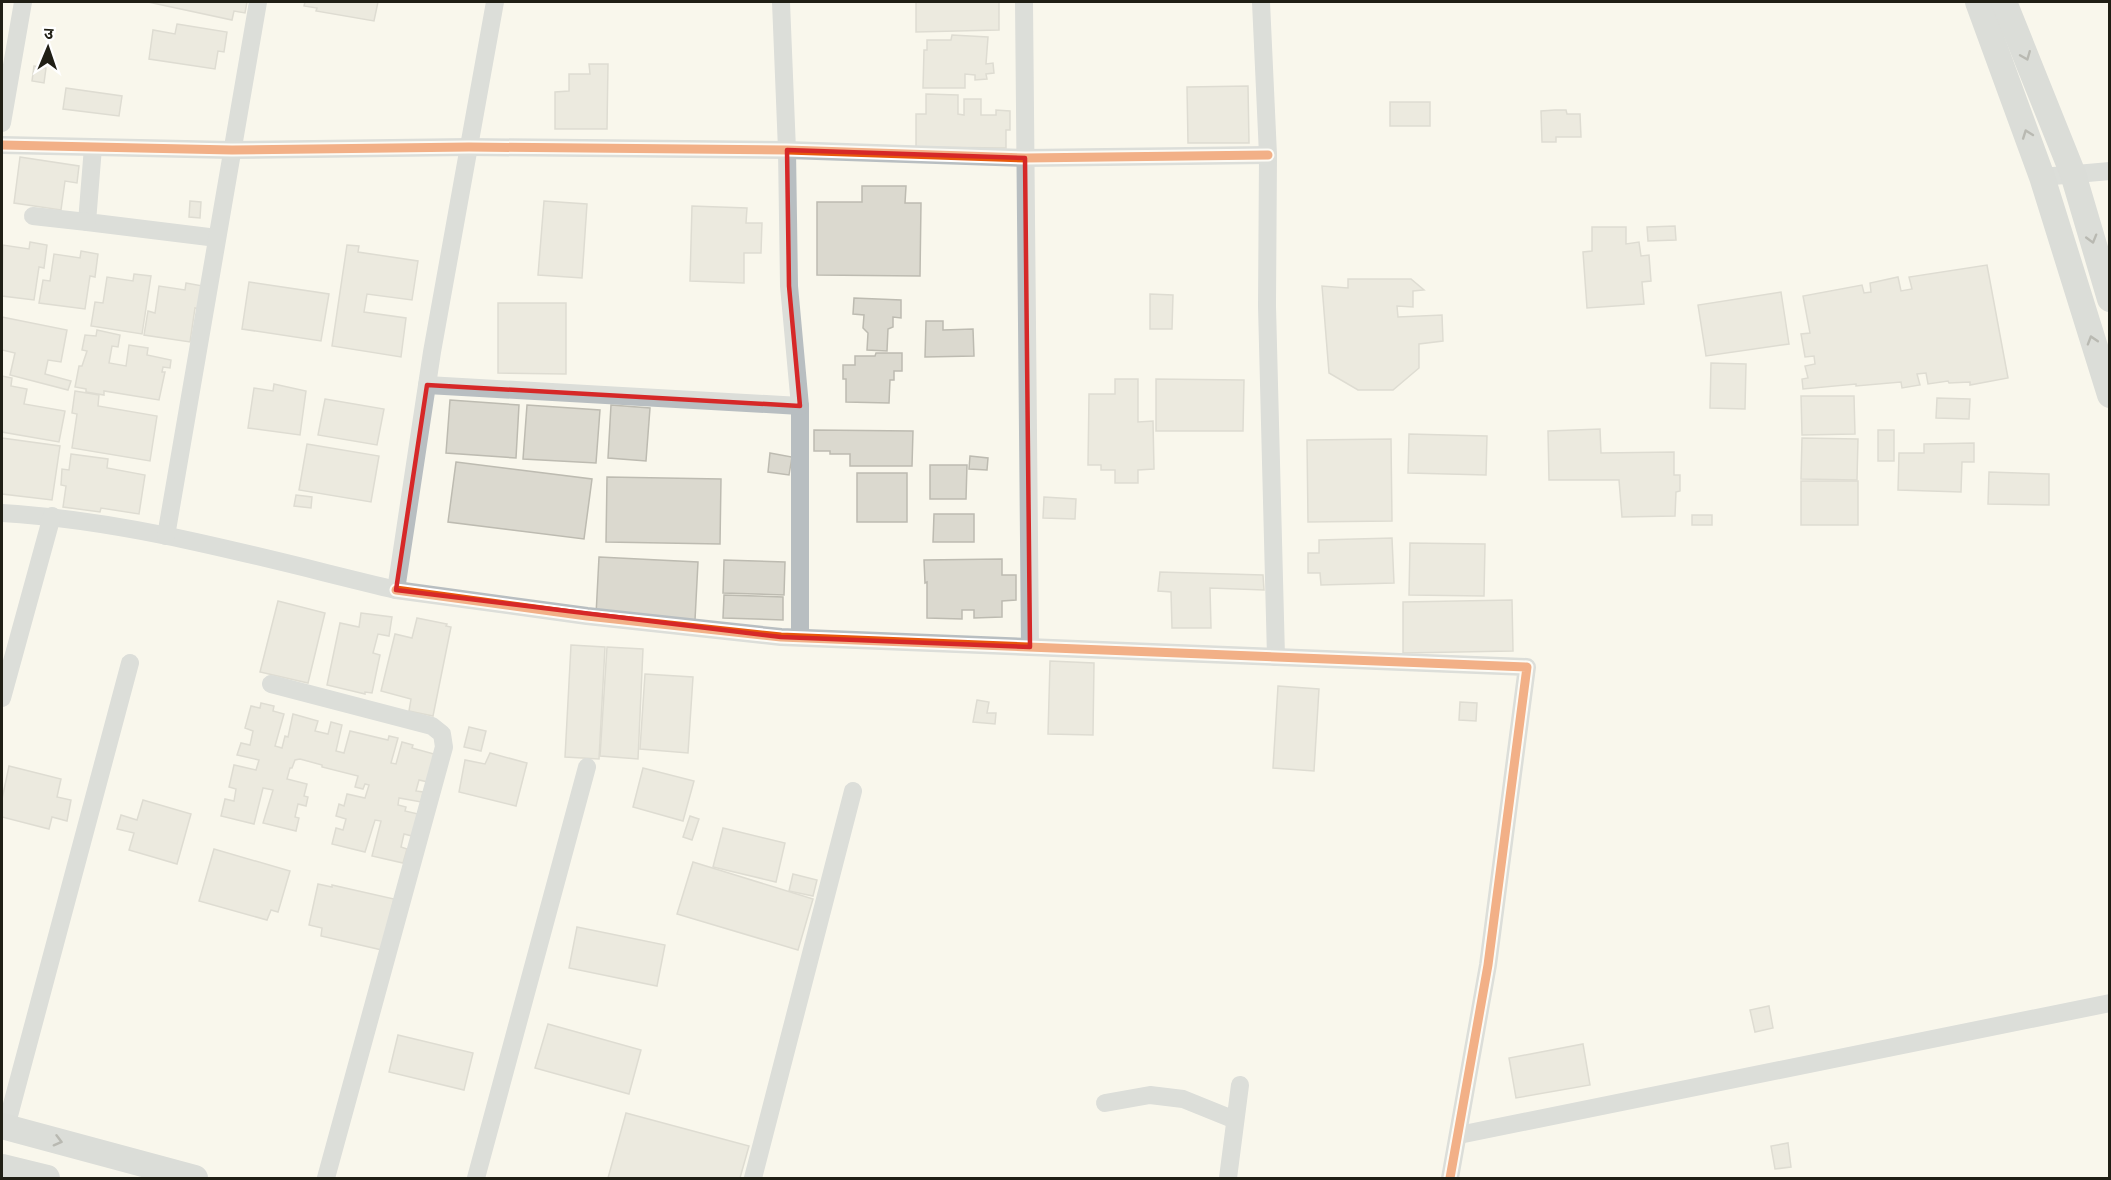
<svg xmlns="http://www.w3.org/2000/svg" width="2111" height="1180" font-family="'Playfair Display','Noto Sans Devanagari',serif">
	<rect width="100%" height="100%" fill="#f9f7ec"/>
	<!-- building -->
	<g fill="#dbd9cf" stroke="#bdbbb1" stroke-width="1.5">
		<path d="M148 2H247L245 13 234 11 232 20Z"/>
		<path d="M305 2H378L374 21 316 11 317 8 304 6Z"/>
		<path d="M916 2H999V30L916 32Z"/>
		<path d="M177 24 227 32 224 52 218 51 215 69 149 59 153 30 175 34Z"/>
		<path d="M952 35 988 37 986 64 993 63 994 73 986 74 987 79 975 80V75L965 74V88H923L924 50H927V40H951Z"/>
		<path d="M589 64H608L607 129H555V92L569 91V74H590Z"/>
		<path d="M34 66 46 68 44 83 32 81Z"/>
		<path d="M1248 86 1249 143H1188L1187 87Z"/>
		<path d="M66 88 122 96 119 116 63 109Z"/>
		<path d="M926 94 958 95V114L964 115V99H981V115H996V110L1010 111V130H1006V148L916 147V114H926Z"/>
		<rect x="1390" y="102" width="40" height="24"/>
		<path d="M1555 110H1566L1567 114H1580L1581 137H1556V142H1542L1541 111Z"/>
		<path d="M20 157 79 166 77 183 65 181 61 210 14 203Z"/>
		<path d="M862 186H906L905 203H921L920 276 817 275V202H862Z"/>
		<path d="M190 201 201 202 200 218 189 217Z"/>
		<path d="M544 201 587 204 582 278 538 275Z"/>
		<path d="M692 206 747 208 746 223H762L761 253H744V283L690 281Z"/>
		<path d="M1675 226 1676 240 1648 241 1647 227Z"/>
		<path d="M1592 227H1626V244L1639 242 1641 256 1649 255 1651 281 1642 282 1644 304 1587 308 1583 252 1592 251Z"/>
		<path d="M30 242 47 245 44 268 39 267 34 300 2 296 3 245 29 249Z"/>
		<path d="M347 245 359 246 358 252 418 261 412 300 367 294 364 312 406 318 401 357 332 346Z"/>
		<path d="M81 251 98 254 95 277 90 276 85 309 39 303 43 280 50 281 54 254 80 258Z"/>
		<path d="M1987 265 2008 378 1970 385V382L1949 383 1948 381 1928 384 1926 373 1917 374 1920 385 1902 388 1901 382 1856 386V384L1803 389 1802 379 1808 378 1805 366 1815 364 1814 356 1805 357 1801 334 1810 333 1803 296 1862 285 1864 293 1871 292 1870 283 1898 277 1901 291 1912 289 1909 277Z"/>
		<path d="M134 274 151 276 142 334 91 326 95 302 103 303 107 277 133 281Z"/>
		<path d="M1348 279H1411L1424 290 1413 291V307L1397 306 1398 317 1442 315 1443 341 1419 344V368L1393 390H1358L1329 373 1322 286 1348 288Z"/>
		<path d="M249 282 329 294 321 341 242 329Z"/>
		<path d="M186 283 203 286 200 309 195 308 190 342 144 335 148 311 155 313 159 286 185 290Z"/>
		<path d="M1781 292 1789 344 1706 356 1698 305Z"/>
		<path d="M1150 294 1173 295 1172 329H1150Z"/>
		<path d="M854 298 901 300V318L893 317V327L888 329 887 351 867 350 868 333 863 328 864 315 853 314Z"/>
		<path d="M498 303H566V374L498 373Z"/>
		<path d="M2 317 67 330 61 362 48 360 45 374 71 381 68 390 10 375 15 353 2 350Z"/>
		<path d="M926 321H943V330L973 329 974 356 925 357Z"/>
		<path d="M97 330 120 335 118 347 112 346 109 363 126 366 129 345 148 348 147 355 171 360 170 368 163 367 162 372H165L159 400 104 391V395L86 392V389L75 387 79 366H82L87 351 82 350 85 335 96 336Z"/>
		<path d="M876 353H902V371H894V380H890L889 403 846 402V379H843V365H855V356H875Z"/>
		<path d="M1711 363 1746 364 1745 409 1710 408Z"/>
		<path d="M2 376 12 378 11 386 27 389 24 404 65 411 59 442 2 432Z"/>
		<path d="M1115 379H1138V422L1153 421 1154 469 1138 470V483H1115V470H1101V465H1088L1089 394H1115Z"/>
		<path d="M1156 379 1244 380 1243 431H1156Z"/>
		<path d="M274 384 306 391 300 435 248 428 254 388 273 391Z"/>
		<path d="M75 391 99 395 98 406 157 416 150 461 72 448 77 414 72 413Z"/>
		<path d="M1801 396H1854L1855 434 1802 435Z"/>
		<path d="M1937 398 1970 399 1969 419 1936 418Z"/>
		<path d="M325 399 384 409 377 445 318 435Z"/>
		<path d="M450 400 519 405 516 458 446 453Z"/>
		<path d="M527 405 600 410 596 463 523 459Z"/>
		<path d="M611 405 650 408 646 461 608 458Z"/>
		<path d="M1600 429 1601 453 1674 452V475H1680V491L1676 492 1675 516 1622 517 1619 480H1549L1548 431Z"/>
		<path d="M814 430 913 431 912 466H850V454H830V451H814Z"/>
		<rect x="1878" y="430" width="16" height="31"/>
		<path d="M1409 434 1487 436 1486 475 1408 473Z"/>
		<path d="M2 438 60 446 52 500 2 494Z"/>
		<path d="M1802 438 1858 439 1857 480 1801 479Z"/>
		<path d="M1391 439 1392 521 1308 522 1307 440Z"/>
		<path d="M1974 443V462H1962L1961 492 1898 490 1899 453H1924V444Z"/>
		<path d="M307 444 379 456 371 502 299 490Z"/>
		<path d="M770 453 792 457 789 475 768 472Z"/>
		<path d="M71 454 108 459 107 468 145 475 139 514 101 508 100 512 63 507 66 486 61 485 62 469 69 470Z"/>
		<path d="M970 456 988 458 987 470 969 469Z"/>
		<path d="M456 462 592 479 584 539 448 522Z"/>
		<path d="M930 465H967L966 499H930Z"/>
		<path d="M1989 472 2049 474V505L1988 504Z"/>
		<rect x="857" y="473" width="50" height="49"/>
		<path d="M607 477 721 479 720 544 606 542Z"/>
		<rect x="1801" y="481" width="57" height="44"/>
		<path d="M296 495 312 497 311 508 294 506Z"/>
		<path d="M1044 497 1076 499 1075 519 1043 518Z"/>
		<path d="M934 514H974V542H933Z"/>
		<rect x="1692" y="515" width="20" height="10"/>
		<path d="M1392 538 1394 583 1321 585 1320 573H1308V553H1319V540Z"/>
		<path d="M1410 543 1485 544 1484 596 1409 595Z"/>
		<path d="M599 557 698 562 695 620 596 615Z"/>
		<path d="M1002 559V575H1016V600L1002 601V617L974 618V610H962V619L927 618V582L925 583 924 560Z"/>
		<path d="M724 560 785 562 784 595 723 593Z"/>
		<path d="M1160 572 1263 575 1264 590 1210 588 1211 628H1172L1171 592 1158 591Z"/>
		<path d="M724 595 783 597V620L723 618Z"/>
		<path d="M1512 600 1513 651 1403 653V602Z"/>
		<path d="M278 601 325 613 308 683 260 672Z"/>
		<path d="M361 613 392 617 389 636 378 634 373 653 380 655 372 693 365 692V694L327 685 340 623 359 627Z"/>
		<path d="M417 618 447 624 446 626 451 627 433 716 409 711 411 699 381 691 395 634 412 638Z"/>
		<path d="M571 645 605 647 599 759 565 757Z"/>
		<path d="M607 647 643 649 638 759 600 756Z"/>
		<path d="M1050 661 1094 663 1093 735 1048 734Z"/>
		<path d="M645 674 693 677 688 753 640 749Z"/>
		<path d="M1278 686 1319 689 1314 771 1273 768Z"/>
		<path d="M977 700 989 702 987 713H996L995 724 973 722Z"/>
		<path d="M1460 702 1477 703 1476 721 1459 720Z"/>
		<path d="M261 703 274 706 273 711 284 714 275 746 282 748 285 736 288 737 293 714 318 721 315 731 328 734 331 722 342 725 336 751 344 753 350 731 388 740 389 736 398 738 391 763 396 764 402 742 413 745 412 748 434 754 428 782 419 780 416 791 423 792 421 802 399 798 398 805 406 807 405 811 418 814 412 836 404 834 401 847 407 849 403 863 372 856 381 821 375 820 365 852 332 844 336 828 343 830 346 819 336 816 339 804 344 806 347 794 365 798 369 785 365 784 363 789 355 787 358 776 322 767V765L300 759 295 760 292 768H290L287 779 307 784 304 796 308 797 306 806 298 804 295 817 299 818 296 831 263 823 273 790 263 788 254 824 221 816 225 799 234 801 236 789 229 787 234 765 256 770 259 760 237 755 241 743 250 745 253 731 245 728 251 706 260 708Z"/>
		<path d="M469 727 486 731 481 751 464 747Z"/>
		<path d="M490 753 527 763 516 806 459 792 465 760 485 764Z"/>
		<path d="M9 766 61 779 57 797 71 800 67 821 52 817 49 829 2 817V799Z"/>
		<path d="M643 768 694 781 683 821 633 807Z"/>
		<path d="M143 800 191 814 177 864 129 850 134 833 117 829 121 815 137 820Z"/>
		<path d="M690 816 699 819 692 840 683 837Z"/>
		<path d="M723 828 785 843 776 882 713 867Z"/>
		<path d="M214 849 290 871 278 912 271 910 267 920 199 901Z"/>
		<path d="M693 862 813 899 798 950 677 914Z"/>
		<path d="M793 874 817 880 813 896 789 891Z"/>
		<path d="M318 884 332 887V885L394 899 382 950 321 936 322 928 309 925Z"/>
		<path d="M577 927 665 945 657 986 569 968Z"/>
		<path d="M1769 1006 1773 1028 1755 1032 1750 1010Z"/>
		<path d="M548 1024 641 1050 629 1094 535 1068Z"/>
		<path d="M398 1035 473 1053 464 1090 389 1072Z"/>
		<path d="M1583 1044 1590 1085 1516 1098 1509 1058Z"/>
		<path d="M626 1113 749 1146 740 1178H608Z"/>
		<path d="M1788 1143 1791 1167 1775 1169 1771 1146Z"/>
	</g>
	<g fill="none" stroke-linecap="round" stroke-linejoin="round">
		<!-- street -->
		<g stroke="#b8bec1" stroke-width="18">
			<path d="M781 2 787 150 789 286 800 406V637"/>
			<path d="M1024 2 1030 647"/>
			<path d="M1261 2 1268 155 1267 306 1276 657"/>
			<path d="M2 123 23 2"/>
			<path d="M2 145 232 150 469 147 787 150 1025 158 1268 155"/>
			<path d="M93 147 87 222 217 238"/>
			<path d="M2042 177 2110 171"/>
			<path d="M33 216 87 222"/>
			<path d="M427 385 800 406"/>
			<path d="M2 513C135 521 266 559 396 590L432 352 495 2"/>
			<path d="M166 536 258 2"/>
			<path d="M396 590 587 616 781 637 1527 667 1488 965 1450 1178"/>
			<path d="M271 684 432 726 442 734 444 747 326 1178"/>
			<path d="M2 698 52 516"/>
			<path d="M1105 1103 1150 1095 1183 1099 1235 1120"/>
			<path d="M6 1127 130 663"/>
			<path d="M1459 1135 2110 1003"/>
			<path d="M476 1178 587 767"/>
			<path d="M753 1178 853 791"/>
			<path d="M1228 1178 1240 1085"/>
		</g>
		<!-- secondary -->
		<g stroke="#b6bcbe" stroke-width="26">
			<path d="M1978 2 2042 177 2110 395"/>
			<path d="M2004 2 2073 174 2110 299"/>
			<path d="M2 1126 195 1178"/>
			<path d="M2 1167 47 1178"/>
		</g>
		<defs>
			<g id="cycleway">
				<path d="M2 145 232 150 469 147 787 150 1025 158 1268 155"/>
				<path d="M396 590 587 616 781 637 1527 667 1488 965 1450 1178"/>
			</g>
		</defs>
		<!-- cycleway casing -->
		<use href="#cycleway" stroke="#fff" stroke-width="13"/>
		<!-- cycleway -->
		<use href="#cycleway" stroke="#e8590c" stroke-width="9"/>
	</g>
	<!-- one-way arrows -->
	<defs><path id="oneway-chevron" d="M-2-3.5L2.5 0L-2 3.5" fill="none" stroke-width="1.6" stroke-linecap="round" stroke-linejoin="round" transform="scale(1.5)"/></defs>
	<g stroke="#6b6e6a">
		<use href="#oneway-chevron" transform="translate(2026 56) rotate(68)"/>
		<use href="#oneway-chevron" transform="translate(2027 134) rotate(-110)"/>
		<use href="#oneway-chevron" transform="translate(2092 239) rotate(74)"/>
		<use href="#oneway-chevron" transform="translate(2092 340) rotate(-107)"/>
		<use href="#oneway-chevron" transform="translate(58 1141) rotate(15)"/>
	</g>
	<!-- marked area -->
	<path d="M0 0H2111V1180H0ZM787 150 1025 158 1030 647 781 637 396 590 427 385 800 406 789 286Z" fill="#f9f7ec" fill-opacity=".55" fill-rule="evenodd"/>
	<path fill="none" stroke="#d62828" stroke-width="4.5" stroke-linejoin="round" d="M787 150 1025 158 1030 647 781 637 396 590 427 385 800 406 789 286Z"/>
	<!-- border -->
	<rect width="2111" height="1180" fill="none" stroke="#201f15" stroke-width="6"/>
	<!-- north arrow -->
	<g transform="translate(48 48) rotate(2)" stroke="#ffffff" stroke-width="4.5" paint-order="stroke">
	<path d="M0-4.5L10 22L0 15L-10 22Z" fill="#201f15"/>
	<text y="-9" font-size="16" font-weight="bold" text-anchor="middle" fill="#201f15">उ</text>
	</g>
</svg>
